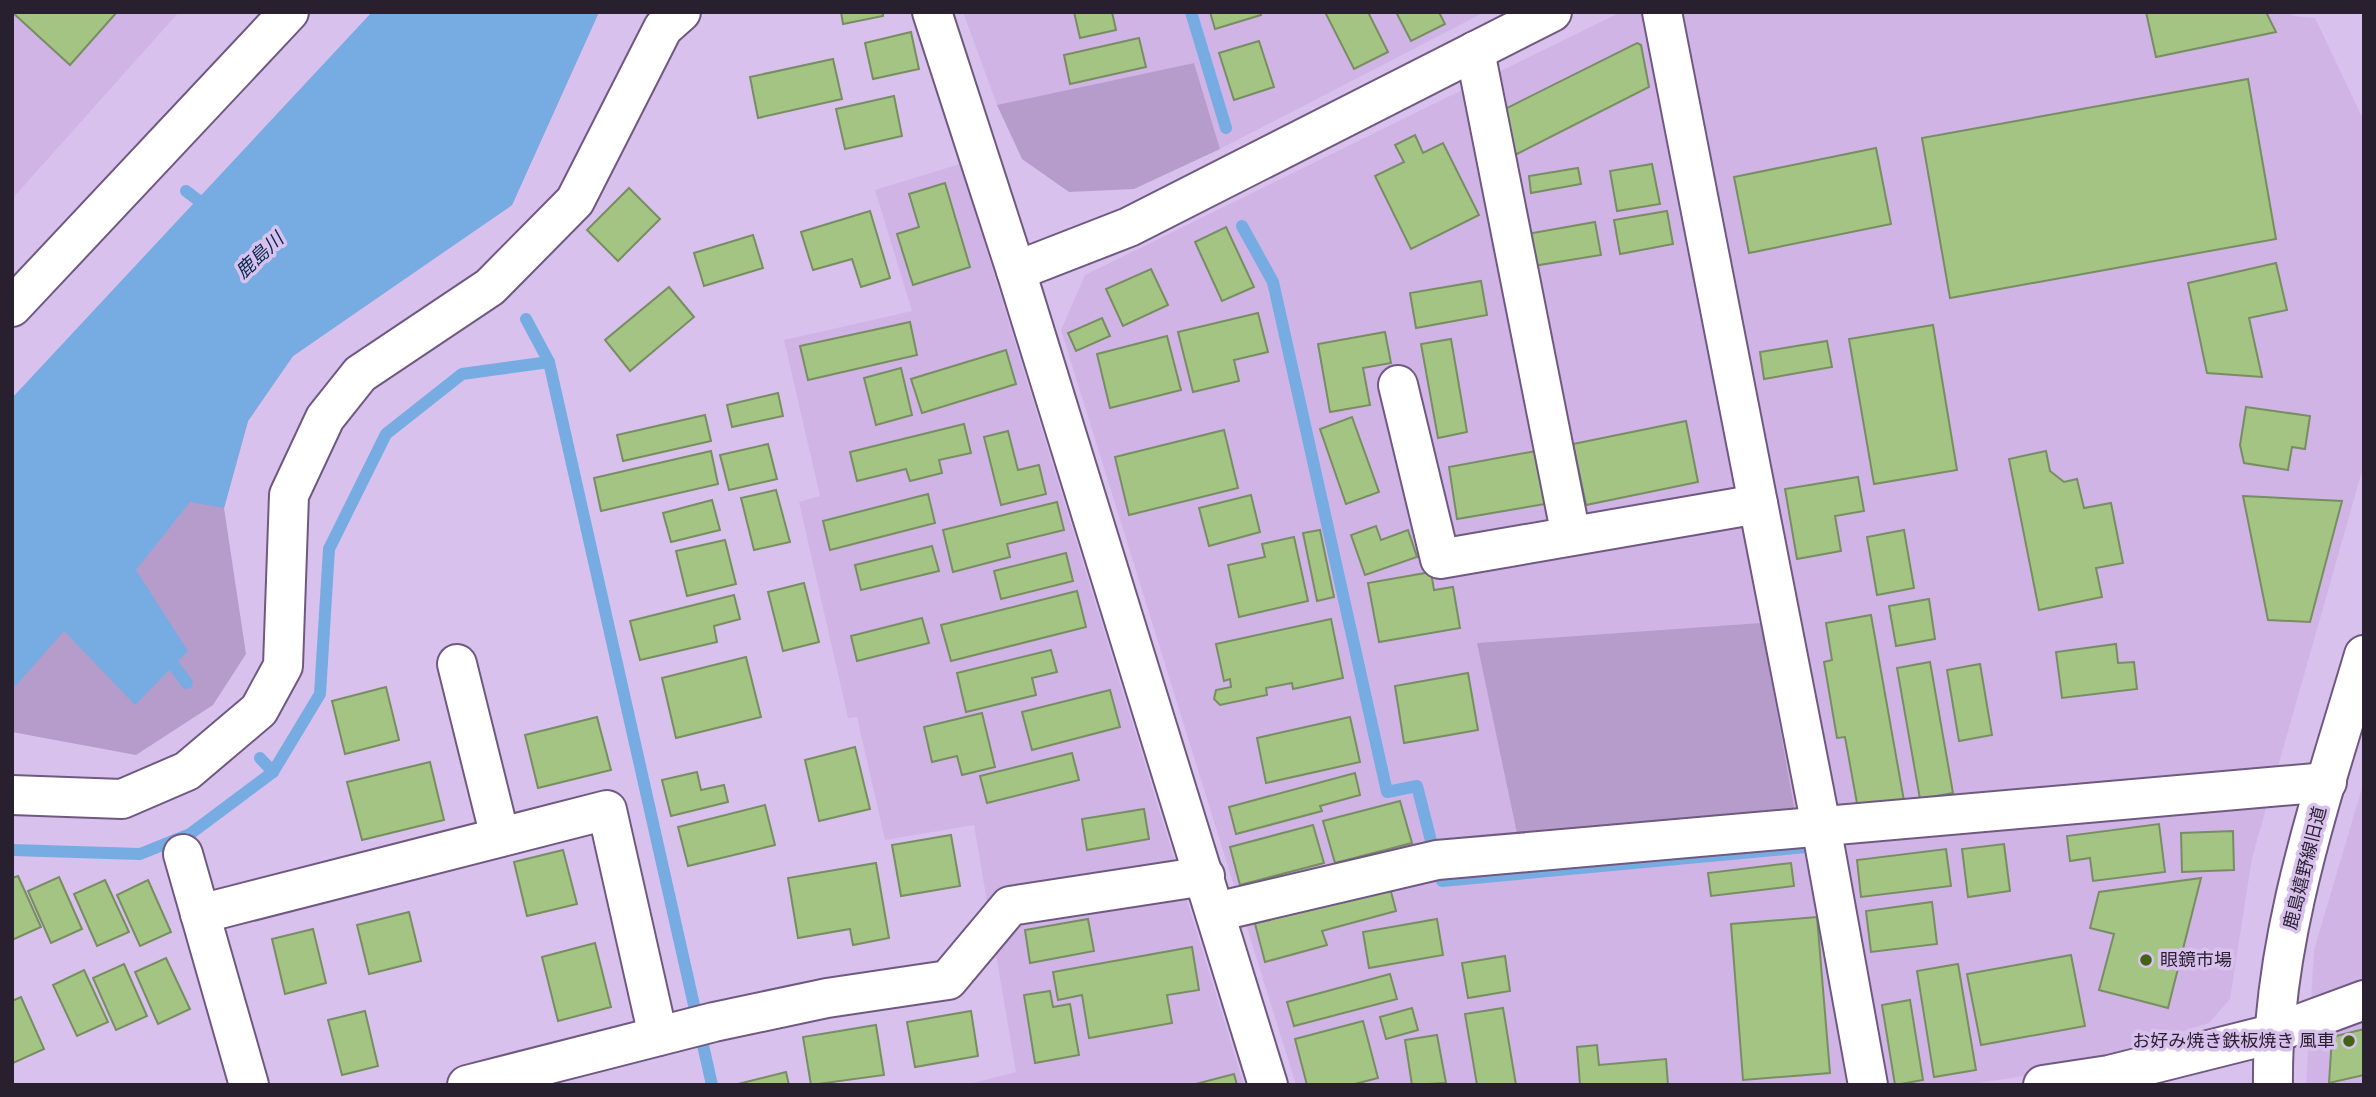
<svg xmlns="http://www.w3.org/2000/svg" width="2376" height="1097" font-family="'Fira Sans','Noto Sans JP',sans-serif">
	<rect width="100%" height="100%" fill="#d9c1ed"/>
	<!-- built -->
	<g fill="#d0b4e6">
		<path d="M12 12H179L12 199Z"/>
		<path d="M963 12H1485L1220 149 1194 63 997 105Z"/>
		<path d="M1621 12H2291L2293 16 2315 18 2364 121V464L2252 858 2230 999 2209 1023 2053 1072 1962 1085H1296L1061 330 1085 275Z"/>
		<path d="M960 164 1244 1085H965L1016 1072 974 825 885 840 857 717 848 718 799 502 820 496 784 340 912 311 875 190Z"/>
		<path d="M2364 781V1085H2306L2314 950Z"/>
	</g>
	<!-- green -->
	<g fill="#b59cca">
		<path d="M599 12 512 205 293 356 248 421 224 508 246 654 213 705 136 755 12 732V557Z"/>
		<path d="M1194 63 1220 149 1134 189 1069 192 1022 159 997 105Z"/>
		<path d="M1761 623 1795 812 1518 838 1477 643Z"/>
	</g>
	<!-- water -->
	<path fill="#77ace2" d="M372 12H599L512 205 293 356 248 421 224 508 190 502 136 570 188 651 135 705 64 631 12 690V398Z"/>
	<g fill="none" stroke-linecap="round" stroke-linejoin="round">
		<!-- stream -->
		<g stroke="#77ace2" stroke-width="12">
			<path d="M1191 12 1226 128"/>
			<path d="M186 191 211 210"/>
			<path d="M1242 226 1273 282 1387 792 1417 786 1431 841"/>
			<path d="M526 319 549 362 712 1085"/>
			<path d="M164 653 187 683"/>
			<path d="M260 758 273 772"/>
			<path d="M12 850 140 854 190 834 273 772 320 694 329 549 386 434 462 374 549 362"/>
			<path d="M1442 881 1806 847"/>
		</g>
	</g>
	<!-- building -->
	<g fill="#a3c482" stroke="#788d62" stroke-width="2">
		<path d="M12 12H117L70 65Z"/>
		<path d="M841 12H883V16L843 24Z"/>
		<path d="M1074 12H1112L1116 30 1080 38Z"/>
		<path d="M1210 12H1260L1261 15 1215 29Z"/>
		<path d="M1325 12H1368L1388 52 1354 69Z"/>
		<path d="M1396 12H1439L1445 24 1411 41Z"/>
		<path d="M2146 12H2266L2276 32 2156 57Z"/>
		<path d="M911 32 919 69 873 79 865 43Z"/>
		<path d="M1139 38 1146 67 1070 84 1064 55Z"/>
		<path d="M1259 41 1274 87 1234 100 1219 53Z"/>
		<path d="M1637 43 1641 45 1649 87 1517 154 1513 151 1505 109Z"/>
		<path d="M833 59 842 99 758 118 750 77Z"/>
		<path d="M2248 79 2276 239 1950 298 1922 138Z"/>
		<path d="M894 96 902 136 845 149 836 109Z"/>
		<path d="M1415 135 1423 153 1443 143 1479 215 1411 249 1375 176 1404 162 1395 145Z"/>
		<path d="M1876 148 1891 224 1749 253 1734 177Z"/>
		<path d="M1652 164 1660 204 1617 211 1610 171Z"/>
		<path d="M1578 168 1581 184 1531 193 1529 176Z"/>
		<path d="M945 183 970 267 913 285 897 234 919 227 909 194Z"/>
		<path d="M629 188 660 219 618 261 587 230Z"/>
		<path d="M870 211 890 278 861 287 852 259 813 270 801 232Z"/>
		<path d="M1667 211 1673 244 1620 254 1614 220Z"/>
		<path d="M1595 222 1601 255 1533 266 1527 234Z"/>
		<path d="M1226 227 1254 287 1222 301 1195 242Z"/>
		<path d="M753 235 763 268 704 286 694 253Z"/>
		<path d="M2276 263 2287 310 2249 318 2262 377 2207 373 2188 283Z"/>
		<path d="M1151 269 1168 305 1123 326 1106 289Z"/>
		<path d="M1481 281 1487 315 1416 328 1410 293Z"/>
		<path d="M669 287 694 317 630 371 605 340Z"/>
		<path d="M1258 313 1268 352 1234 360 1239 381 1193 392 1178 332Z"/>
		<path d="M1102 318 1110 336 1076 351 1068 333Z"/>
		<path d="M910 322 917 355 808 380 800 346Z"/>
		<path d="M1933 325 1957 470 1874 484 1849 339Z"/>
		<path d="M1385 332 1391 363 1363 368 1370 405 1330 412 1318 344Z"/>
		<path d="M1167 336 1181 390 1110 408 1097 354Z"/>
		<path d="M1451 339 1467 432 1438 438 1421 344Z"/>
		<path d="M1827 341 1832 367 1764 379 1760 352Z"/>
		<path d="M1006 350 1016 384 922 413 911 379Z"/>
		<path d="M901 368 912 415 876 425 864 378Z"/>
		<path d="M778 393 783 416 732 427 727 405Z"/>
		<path d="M2246 407 2310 416 2305 449 2292 447 2288 470 2244 463 2240 445Z"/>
		<path d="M705 415 711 441 623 461 617 435Z"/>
		<path d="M1352 417 1379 492 1346 504 1320 429Z"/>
		<path d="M1686 421 1698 482 1586 505 1573 444Z"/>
		<path d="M964 424 971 453 939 460 942 473 910 481 906 469 857 481 850 452Z"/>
		<path d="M1224 430 1238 488 1129 515 1115 457Z"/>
		<path d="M1008 431 1018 470 1039 465 1046 494 1001 505 984 437Z"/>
		<path d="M768 444 777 479 729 490 720 455Z"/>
		<path d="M711 451 718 484 601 511 594 478Z"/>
		<path d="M1536 451 1545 504 1457 519 1449 467Z"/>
		<path d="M2046 451 2050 471 2064 482 2077 479 2084 508 2111 503 2123 563 2096 568 2102 597 2039 610 2009 459Z"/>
		<path d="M1858 477 1864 511 1835 516 1841 551 1797 559 1785 489Z"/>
		<path d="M776 490 790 542 754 550 741 498Z"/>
		<path d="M928 494 935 523 830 550 823 521Z"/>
		<path d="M1251 495 1260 532 1209 546 1199 508Z"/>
		<path d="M2243 496 2342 501 2310 622 2268 620Z"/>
		<path d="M712 500 720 530 671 542 663 513Z"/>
		<path d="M1057 502 1064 530 1007 544 1010 557 953 572 943 530Z"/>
		<path d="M1376 526 1381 540 1408 530 1417 557 1365 575 1351 535Z"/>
		<path d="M1320 530 1334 597 1317 601 1303 533Z"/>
		<path d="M1904 530 1914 588 1877 595 1867 537Z"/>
		<path d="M1294 537 1308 601 1239 617 1228 565 1265 557 1262 544Z"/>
		<path d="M725 540 736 584 687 596 676 551Z"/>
		<path d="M932 546 939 571 861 590 855 565Z"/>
		<path d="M1066 553 1073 581 1001 599 994 571Z"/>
		<path d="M1431 572 1434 590 1453 587 1460 628 1379 642 1368 583Z"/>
		<path d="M804 583 819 642 783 651 768 592Z"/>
		<path d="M1077 591 1086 627 951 661 941 625Z"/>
		<path d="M734 595 740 619 714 626 717 642 640 660 630 621Z"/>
		<path d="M1929 599 1935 639 1896 646 1889 606Z"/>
		<path d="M1871 615 1904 801 1858 809 1845 737 1837 738 1824 662 1832 660 1826 623Z"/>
		<path d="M922 618 929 643 857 661 851 636Z"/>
		<path d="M1331 619 1343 678 1293 689 1292 683 1266 688 1267 695 1220 705 1214 699 1216 690 1231 687 1230 679 1224 681 1216 644Z"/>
		<path d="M2116 644 2118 663 2134 662 2137 689 2062 698 2056 652Z"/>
		<path d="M1051 650 1057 672 1032 678 1036 695 966 712 957 673Z"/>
		<path d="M746 657 761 717 676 738 662 678Z"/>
		<path d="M1930 662 1953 793 1920 799 1897 668Z"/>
		<path d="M1980 664 1992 735 1959 741 1947 670Z"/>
		<path d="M1468 673 1478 730 1404 743 1395 686Z"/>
		<path d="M386 687 399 740 345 754 332 701Z"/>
		<path d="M1110 690 1120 727 1032 750 1022 712Z"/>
		<path d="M982 713 995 767 962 775 957 756 932 762 924 727Z"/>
		<path d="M597 717 611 770 538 788 525 735Z"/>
		<path d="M1350 717 1360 762 1266 783 1257 738Z"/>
		<path d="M855 747 870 809 819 821 805 760Z"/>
		<path d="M1072 753 1079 780 987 803 980 776Z"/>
		<path d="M430 762 444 820 362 840 347 782Z"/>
		<path d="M697 772 701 790 724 785 728 802 671 816 662 780Z"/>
		<path d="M1355 773 1360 795 1320 806 1322 811 1236 834 1229 807Z"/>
		<path d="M1400 801 1412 843 1335 863 1323 821Z"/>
		<path d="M765 805 775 845 688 866 678 827Z"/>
		<path d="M1144 809 1149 839 1087 850 1082 819Z"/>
		<path d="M2159 824 2165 872 2093 881 2090 858 2070 861 2067 836Z"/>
		<path d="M1313 825 1324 863 1240 885 1230 847Z"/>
		<path d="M2233 831 2234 870 2182 872 2181 833Z"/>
		<path d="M951 835 960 886 901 896 892 845Z"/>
		<path d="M2004 844 2010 891 1968 897 1962 849Z"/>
		<path d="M1946 849 1951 886 1861 897 1857 860Z"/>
		<path d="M563 850 577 904 527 916 514 862Z"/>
		<path d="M876 863 889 938 853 945 850 929 798 938 788 878Z"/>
		<path d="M1791 863 1794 886 1711 896 1708 873Z"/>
		<path d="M18 876 41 927 12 940V878Z"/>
		<path d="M59 877 82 929 51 943 28 891Z"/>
		<path d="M2201 878 2168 1008 2099 990 2114 934 2090 928 2099 892Z"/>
		<path d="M105 880 129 932 97 946 74 894Z"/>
		<path d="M148 880 171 932 140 946 117 895Z"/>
		<path d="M1389 884 1396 911 1322 931 1327 945 1265 962 1254 920Z"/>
		<path d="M1932 902 1937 944 1871 952 1866 911Z"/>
		<path d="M409 912 421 961 369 974 357 925Z"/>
		<path d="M1817 917 1830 1073 1743 1080 1731 924Z"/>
		<path d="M1088 919 1094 951 1030 963 1025 930Z"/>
		<path d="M1437 919 1443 955 1369 968 1363 932Z"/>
		<path d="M313 929 326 983 285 994 272 939Z"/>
		<path d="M595 943 611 1007 558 1021 542 957Z"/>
		<path d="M1192 947 1199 990 1167 995 1172 1023 1089 1038 1082 995 1058 1000 1053 972Z"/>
		<path d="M2071 955 2085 1026 1981 1045 1967 974Z"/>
		<path d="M1505 956 1510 991 1468 998 1462 963Z"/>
		<path d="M166 958 190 1009 158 1024 135 972Z"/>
		<path d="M124 964 147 1016 116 1030 93 978Z"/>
		<path d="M1958 964 1976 1070 1934 1077 1917 971Z"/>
		<path d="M84 970 108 1022 77 1036 53 985Z"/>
		<path d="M1390 974 1397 999 1294 1026 1287 1002Z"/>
		<path d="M1050 991 1053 1007 1070 1004 1079 1055 1035 1063 1024 995Z"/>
		<path d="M21 997 44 1049 13 1063 12 1001Z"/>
		<path d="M1910 1000 1923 1080 1895 1085 1882 1005Z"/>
		<path d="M1412 1008 1418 1030 1386 1039 1380 1017Z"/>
		<path d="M1503 1008 1516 1085H1477L1465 1014Z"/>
		<path d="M365 1011 378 1066 342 1075 328 1020Z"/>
		<path d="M971 1011 978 1056 915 1067 907 1022Z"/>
		<path d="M1363 1021 1378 1078 1351 1085H1307L1295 1039Z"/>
		<path d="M876 1025 884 1075 811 1085 803 1037Z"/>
		<path d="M2364 1029V1075L2329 1083 2332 1037Z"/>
		<path d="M1437 1035 1446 1083 1412 1085 1405 1040Z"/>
		<path d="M1597 1045 1599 1065 1666 1059 1668 1085H1580L1577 1047Z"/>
		<path d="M786 1072 789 1085H734Z"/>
		<path d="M1234 1074 1237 1085H1192Z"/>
	</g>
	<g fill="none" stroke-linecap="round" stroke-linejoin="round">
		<defs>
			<g id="minor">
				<path d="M932 12 1016 271 1268 1085"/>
				<path d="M1662 12 1821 826 1868 1085"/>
				<path d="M1475 51 1571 536"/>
				<path d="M1016 271 1129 227 1552 12"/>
				<path d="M12 307 289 12"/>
				<path d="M1398 385 1440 559 1758 504"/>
				<path d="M457 664 500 837"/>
				<path d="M12 795 122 799 187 771 259 710 283 666 289 495 325 418 360 374 490 287 575 201 663 28 681 12"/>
				<path d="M183 854 249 1085"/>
				<path d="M1216 912 1437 860 2327 782"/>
				<path d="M200 914 607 810 658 1036"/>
				<path d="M467 1085 714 1022 827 998 948 980 1010 906 1205 876"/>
				<path d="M2043 1085 2109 1075 2272 1034 2364 1000"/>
				<path d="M2273 1085C2271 939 2323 794 2364 655"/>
			</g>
		</defs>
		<!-- minor casing -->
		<use href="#minor" stroke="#6f5980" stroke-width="42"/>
		<!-- minor -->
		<use href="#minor" stroke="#fff" stroke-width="38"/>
	</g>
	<!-- markers -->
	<g fill="#426216" stroke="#d9c1ed" stroke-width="2.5">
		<circle cx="2146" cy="960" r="7"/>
		<circle cx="2349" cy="1041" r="7"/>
	</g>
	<g text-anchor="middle" stroke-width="7" stroke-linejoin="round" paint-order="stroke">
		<!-- street labels -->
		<g font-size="18" fill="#281f2f" stroke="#d9c1ed">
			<text transform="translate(2305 868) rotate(-76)" y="6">鹿島嬉野線旧道</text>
		</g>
		<!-- poi labels -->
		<g font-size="18" fill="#281f2f" stroke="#d9c1ed" text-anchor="start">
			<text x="2160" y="966">眼鏡市場</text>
			<text x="2335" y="1047" text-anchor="end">お好み焼き鉄板焼き 風車</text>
		</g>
		<!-- water labels -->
		<g font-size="19" font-style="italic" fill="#022a4d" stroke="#d9c1ed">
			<text transform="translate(259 255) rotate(-43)" y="7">鹿島川</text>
		</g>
	</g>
	<!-- border -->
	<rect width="2376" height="1097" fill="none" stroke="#281f2f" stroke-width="28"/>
</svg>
